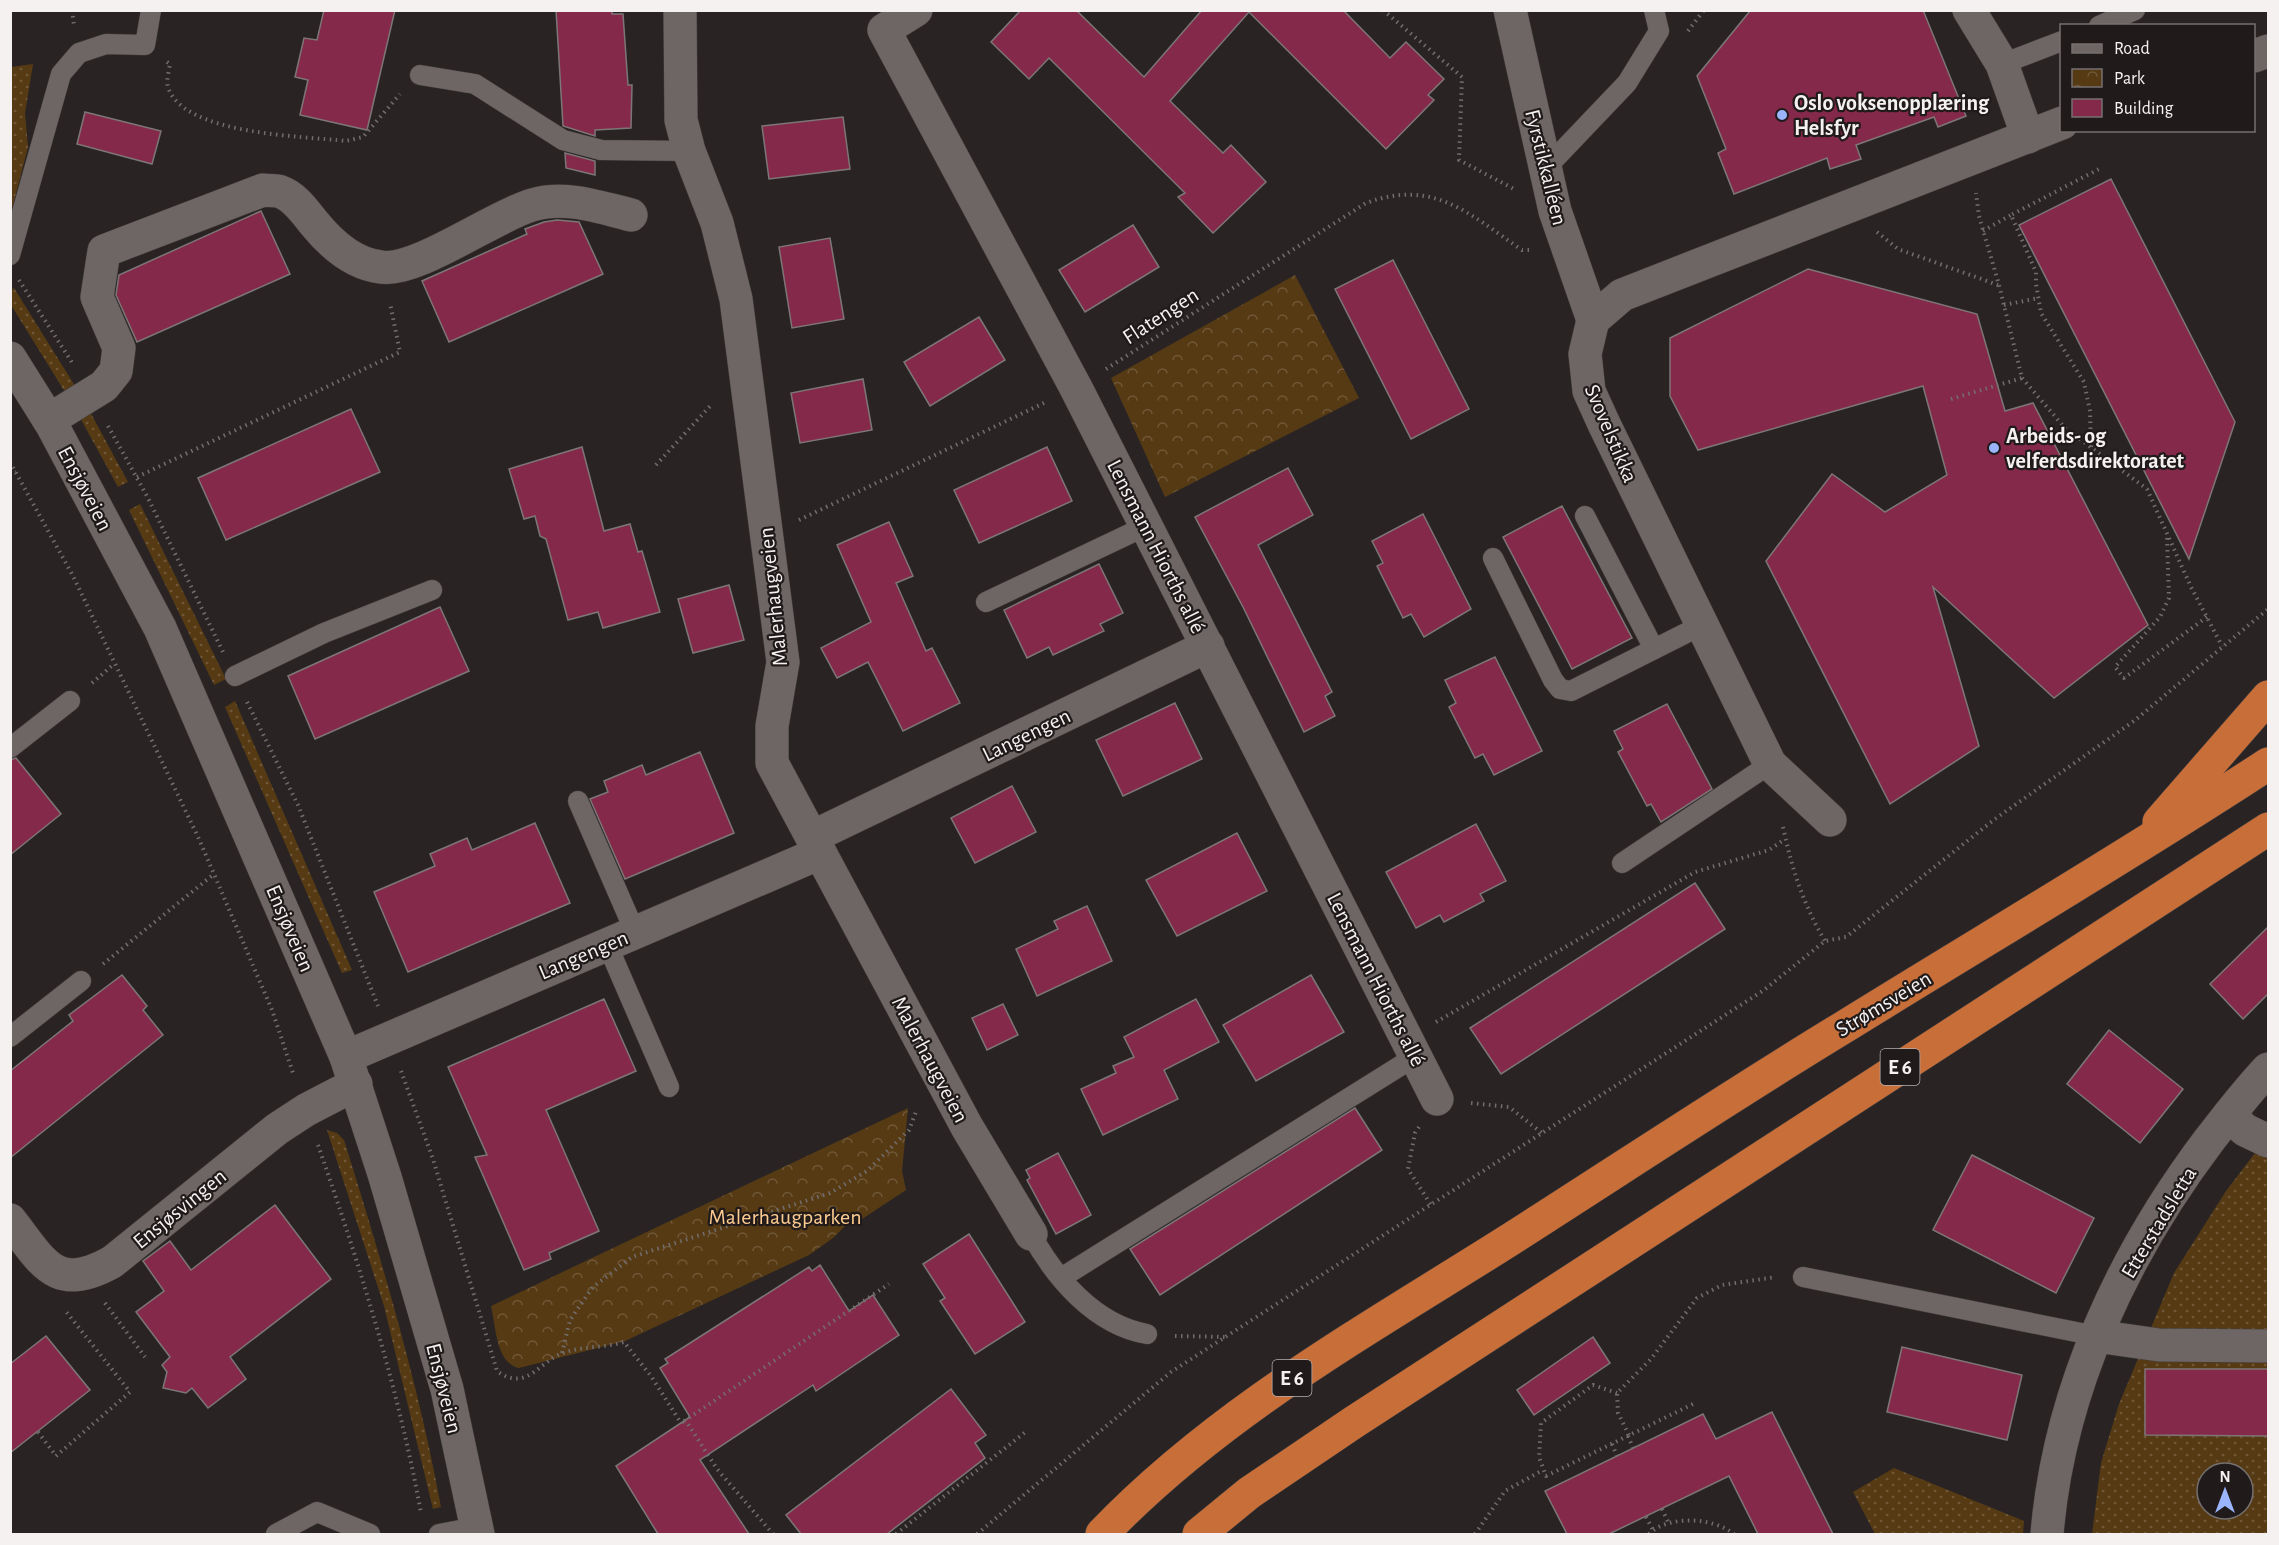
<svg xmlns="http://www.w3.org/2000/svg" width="2279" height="1545" font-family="'Alegreya Sans',sans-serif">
	<defs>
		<pattern id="grass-dots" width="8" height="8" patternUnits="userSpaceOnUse" patternTransform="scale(1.5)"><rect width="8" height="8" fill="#563a14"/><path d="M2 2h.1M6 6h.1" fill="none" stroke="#6f5737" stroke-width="1.8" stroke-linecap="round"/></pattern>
		<pattern id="park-crowns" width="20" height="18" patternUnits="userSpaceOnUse" patternTransform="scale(1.5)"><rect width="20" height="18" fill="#563a14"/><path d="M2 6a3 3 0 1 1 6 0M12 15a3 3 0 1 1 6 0" fill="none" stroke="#6f5737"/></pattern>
	</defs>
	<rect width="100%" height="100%" fill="#292423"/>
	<!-- grass -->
	<g fill="url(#grass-dots)" fill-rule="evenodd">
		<path d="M33 64 25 113 28 147 11 213V67Z"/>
		<path d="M14 288 75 386 65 392 11 305V290Z"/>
		<path d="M88 408 128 482 118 487 78 414Z"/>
		<path d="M140 504 226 679 214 685 129 510Z"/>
		<path d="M235 701 352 970 342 973 225 707Z"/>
		<path d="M327 1130 337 1133 344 1140C382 1262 418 1382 441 1507L433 1509 384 1306Z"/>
		<path d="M2268 1136V1534H2092L2101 1463 2119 1404 2174 1273 2226 1191ZM2207 1473H2243V1509H2207Z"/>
		<path d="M1894 1468 2024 1521 2023 1534H1875L1853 1492Z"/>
	</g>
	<!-- park -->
	<g fill="url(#park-crowns)">
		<path d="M1295 275 1359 398 1165 497 1111 378Z"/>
		<path d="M908 1108 902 1171 906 1190 856 1223H848L833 1238 809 1255 625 1341 519 1368C496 1363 496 1327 491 1306Z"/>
	</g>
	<!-- building -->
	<g fill="#85294b" stroke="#7d7677" stroke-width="1.5">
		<path d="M324 10H395L367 130 300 115 308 80 295 77 304 38 317 40Z"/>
		<path d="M556 10H612V14H623L628 85H632L631 128 595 130V136L563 126Z"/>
		<path d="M1021 10H1076L1144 77 1202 10H1343L1390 58 1406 42 1444 79 1428 95 1434 100 1386 149 1249 12 1170 101 1223 153 1231 145 1266 182 1213 233 1178 197 1185 193 1049 58 1029 79 991 42Z"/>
		<path d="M1923 10 1966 116 1938 127 1934 117 1856 145 1861 159 1830 169 1827 158 1734 194 1718 153 1726 149 1697 76 1750 11Z"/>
		<path d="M85 112 161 131 152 164 77 144Z"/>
		<path d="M843 117 850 169 769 179 762 126Z"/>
		<path d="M565 153 595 161V175L566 168Z"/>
		<path d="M2111 179 2235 422 2189 559 2019 225Z"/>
		<path d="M261 211 290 274 137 342 116 295 119 275Z"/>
		<path d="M557 220 579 222 603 274 449 342 422 281 527 234 525 229 544 222Z"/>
		<path d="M1133 225 1159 267 1085 312 1059 270Z"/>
		<path d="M830 238 844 319 792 328 779 247Z"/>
		<path d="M1393 260 1469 409 1411 439 1335 289Z"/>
		<path d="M1808 269 1977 314 2005 411 2033 403 2148 625 2054 698 1933 587 1979 746 1890 804 1766 561 1832 474 1885 512 1947 475 1923 386 1698 450 1670 396V338Z"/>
		<path d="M979 317 1005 360 930 406 904 362Z"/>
		<path d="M863 379 872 430 800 443 791 393Z"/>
		<path d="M351 409 380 472 226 540 198 478Z"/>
		<path d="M582 447 604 531 630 524 638 552 642 551 660 612 603 628 598 612 568 620 546 539 540 536 535 516 524 519 509 469Z"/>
		<path d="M1047 447 1072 501 979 543 954 490Z"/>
		<path d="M1288 468 1313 515 1258 545 1332 692 1325 696 1335 716 1304 732 1243 607 1195 517Z"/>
		<path d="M1562 506 1632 638 1572 669 1503 537Z"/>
		<path d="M1423 514 1471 609 1424 637 1411 614 1403 618 1377 566 1383 563 1372 541Z"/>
		<path d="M889 522 913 576 896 583 926 651 932 648 960 703 903 731 868 662 837 678 821 648 871 622 837 545Z"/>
		<path d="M1099 564 1123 613 1100 624 1104 631 1053 655 1049 647 1027 658 1004 610Z"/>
		<path d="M729 585 744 640 693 653 678 599Z"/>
		<path d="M440 607 469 671 315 739 288 676Z"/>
		<path d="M1495 657 1542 751 1494 775 1483 754 1475 758 1449 707 1456 703 1445 680Z"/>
		<path d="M1175 703 1202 759 1123 796 1096 740Z"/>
		<path d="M1667 704 1712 789 1661 822 1651 804 1647 806 1618 752 1623 749 1614 731Z"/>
		<path d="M700 752 734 833 625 879 590 799 608 792 604 781 642 765 646 775Z"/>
		<path d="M16 758 61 814 10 855V760Z"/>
		<path d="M1012 786 1036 832 975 863 951 818Z"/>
		<path d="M535 823 570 903 408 972 374 892 435 866 430 854 467 838 472 850Z"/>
		<path d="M1476 824 1506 881 1480 894 1484 901 1444 922 1440 915 1416 928 1386 872Z"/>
		<path d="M1237 833 1267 891 1177 936 1146 880Z"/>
		<path d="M1695 883 1725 929 1501 1074 1470 1028Z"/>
		<path d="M1087 906 1112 961 1037 996 1016 949 1058 929 1054 921Z"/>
		<path d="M2268 927V994L2243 1019 2210 984Z"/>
		<path d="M122 975 147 1006 143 1010 163 1035 10 1158V1071L73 1021 69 1015Z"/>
		<path d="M1311 975 1344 1032 1256 1081 1223 1025Z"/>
		<path d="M604 999 636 1071 546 1110 599 1231 549 1253 551 1259 524 1270 475 1157 487 1155 448 1067Z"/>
		<path d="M1196 999 1219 1042 1164 1070 1178 1099 1103 1135 1081 1089 1116 1073 1113 1066 1134 1057 1124 1037Z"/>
		<path d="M1003 1004 1018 1035 987 1050 972 1018Z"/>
		<path d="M2109 1030 2183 1089 2140 1143 2067 1084Z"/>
		<path d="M1355 1108 1382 1150 1160 1295 1130 1249Z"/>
		<path d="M1058 1153 1091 1215 1056 1234 1027 1180 1030 1178 1026 1170Z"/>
		<path d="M1972 1155 2094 1218 2056 1293 1933 1230Z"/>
		<path d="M275 1205 331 1279 230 1357 246 1379 208 1408 192 1388 186 1393 163 1388 167 1372 162 1365 170 1357 136 1312 164 1291 143 1261 170 1241 191 1270Z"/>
		<path d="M969 1234 1025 1322 975 1354 940 1301 945 1298 923 1264Z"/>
		<path d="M820 1265 849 1311 873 1295 899 1335 816 1391 813 1385 700 1460 749 1534H658L616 1466 690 1417 660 1368 668 1363 665 1359 809 1267 812 1271Z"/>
		<path d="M46 1336 90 1390 10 1453V1364Z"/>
		<path d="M1593 1337 1610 1363 1534 1415 1517 1390Z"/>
		<path d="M1902 1347 2022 1375 2007 1440 1887 1412Z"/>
		<path d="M2145 1369H2268V1436L2145 1435Z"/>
		<path d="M951 1389 986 1435 975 1443 985 1458 887 1534H801L786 1515Z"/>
		<path d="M1772 1412 1833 1534H1758L1729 1476 1609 1534H1567L1545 1491 1703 1414 1716 1439Z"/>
	</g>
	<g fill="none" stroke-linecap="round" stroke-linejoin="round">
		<defs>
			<g id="service">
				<path d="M2099 26 2135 10"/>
				<path d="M2002 64 2062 41"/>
				<path d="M420 75 475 84 563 140 601 150 689 151"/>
				<path d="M1546 168 1627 83 1659 31 1654 10"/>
				<path d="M10 255 61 74 79 53 106 44 145 45 151 10"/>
				<path d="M1585 516 1654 649"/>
				<path d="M1493 558 1553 680 1560 689 1571 691 1702 625"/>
				<path d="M986 602 1146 526"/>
				<path d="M235 676 324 633 432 590"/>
				<path d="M10 748 70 701"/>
				<path d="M578 801 635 932"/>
				<path d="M1622 863 1770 764"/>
				<path d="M607 944 669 1087"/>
				<path d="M10 1037 81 981"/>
				<path d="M1031 1234C1055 1278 1095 1325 1147 1334"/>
				<path d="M1803 1277 2096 1336"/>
				<path d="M1061 1278 1416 1056"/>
				<path d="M276 1534 317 1512 370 1534"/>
				<path d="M439 1534 476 1527"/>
			</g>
			<g id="minor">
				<path d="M680 10 681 120 689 151 717 223 736 299 783 662 772 726V763L967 1127 1031 1234"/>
				<path d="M916 10 884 30 1076 388 1437 1099"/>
				<path d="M1510 10 1555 211 1593 320"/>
				<path d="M1969 10 2002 64 2028 137"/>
				<path d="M2254 56 2268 51"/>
				<path d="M49 420 104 386 116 371 119 348 97 297 104 251 263 190C268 191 276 190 281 192 295 197 305 212 314 223 331 244 353 264 381 267 416 273 494 216 532 205 565 195 599 207 631 215"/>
				<path d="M1830 820 1770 764 1604 424 1589 391 1585 354 1593 320 1622 295 2062 123"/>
				<path d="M812 837 1208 646"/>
				<path d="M346 1057 820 853"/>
				<path d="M2229 1115 2245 1130 2268 1141"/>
				<path d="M10 1220C43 1262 55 1294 112 1262L277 1129 306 1110 356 1084"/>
				<path d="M2096 1336 2159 1345 2268 1346"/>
				<path d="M2047 1534C2059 1390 2123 1254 2210 1139 2229 1115 2247 1091 2268 1069"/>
			</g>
			<path id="secondary" d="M10 358 52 425 160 628 346 1057 385 1177 447 1389 478 1534"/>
			<g id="trunk">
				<path d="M2159 822 2268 697"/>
				<path d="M1102 1534C1220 1411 1369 1329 1511 1239 1622 1168 1732 1095 1844 1027 1986 939 2129 855 2268 764"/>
				<path d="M1199 1534 1249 1493 1354 1422 2268 829"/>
			</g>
		</defs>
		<!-- service casing -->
		<use href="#service" stroke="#443f3e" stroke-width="21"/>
		<!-- minor casing -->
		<use href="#minor" stroke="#443f3e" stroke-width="34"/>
		<!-- secondary casing -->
		<use href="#secondary" stroke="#443f3e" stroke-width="34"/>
		<!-- trunk casing -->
		<use href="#trunk" stroke="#443f3e" stroke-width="34"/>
		<!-- path -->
		<g stroke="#736e6e" stroke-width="4" stroke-dasharray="1.5 4.5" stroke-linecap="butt">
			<path d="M72 10 74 25"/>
			<path d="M1383 10 1462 77 1459 160 1514 189"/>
			<path d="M1688 31 1704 10"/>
			<path d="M167 62 170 64C169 71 166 80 168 87 183 135 303 136 346 141L363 137 400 94"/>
			<path d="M1983 231 2011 215"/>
			<path d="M1877 232 1898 249 1998 285"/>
			<path d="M19 280 73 364"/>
			<path d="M2004 305 2039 298"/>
			<path d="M1106 369 1366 203C1434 178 1469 214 1522 250H1531"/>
			<path d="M2022 378 2065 428 2147 489 2191 587 2222 646"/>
			<path d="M1951 399 2022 378 1999 285 1979 216 1976 193"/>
			<path d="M108 426 147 496 223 652"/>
			<path d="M2091 447 2090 411 2084 382 2041 313 2036 284V272L2011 215 2099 169"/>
			<path d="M10 462 73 576 199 839 272 1010 294 1076"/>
			<path d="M656 465 712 404"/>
			<path d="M10 475 16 472"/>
			<path d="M137 477 400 352 390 303"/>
			<path d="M799 520 1044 403"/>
			<path d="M2167 538 2169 598 2160 617 2115 667 2124 678 2207 617"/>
			<path d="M92 683 114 664"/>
			<path d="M247 702 298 805 378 1006"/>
			<path d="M1783 827C1792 869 1803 904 1825 941"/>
			<path d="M103 964 214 874"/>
			<path d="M1436 1022 1695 872 1769 850 1785 839"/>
			<path d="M401 1071 433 1159 497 1371C527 1393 539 1361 563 1353 582 1346 604 1348 624 1342L651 1376 679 1420 688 1424 717 1469 773 1534"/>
			<path d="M1471 1103 1509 1107 1542 1133"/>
			<path d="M1419 1127 1415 1133 1408 1169 1431 1205"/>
			<path d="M318 1145C360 1266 398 1387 421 1513"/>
			<path d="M105 1303 145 1357"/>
			<path d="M1175 1336 1228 1337"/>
			<path d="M562 1353 570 1320 593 1287 632 1257 830 1193 867 1171 909 1130 917 1109"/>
			<path d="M1617 1393 1593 1385 1541 1423 1539 1457 1546 1476 1695 1403"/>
			<path d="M684 1421 889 1284"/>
			<path d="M38 1432 56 1456 130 1392 64 1309"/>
			<path d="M1629 1435 1618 1413 1617 1393 1651 1359 1697 1298 1722 1285 1776 1277"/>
			<path d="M1628 1436 1633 1448"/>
			<path d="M1612 1444 1617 1456"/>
			<path d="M1662 1509 1669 1524"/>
			<path d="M1646 1517 1653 1530"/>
			<path d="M896 1534 1028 1430"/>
			<path d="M977 1534 1171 1372 1764 990 1825 941 1846 937 1995 819 2134 721 2268 609"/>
			<path d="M1475 1534 1505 1491 1543 1470"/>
			<path d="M1649 1534C1668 1515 1713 1517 1734 1534"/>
		</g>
		<!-- service -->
		<use href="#service" stroke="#6d6665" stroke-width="20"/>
		<!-- minor -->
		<use href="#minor" stroke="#6d6665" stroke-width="33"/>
		<!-- secondary -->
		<use href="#secondary" stroke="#6d6665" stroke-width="33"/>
		<!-- trunk -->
		<use href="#trunk" stroke="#c86e39" stroke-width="33"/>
	</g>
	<!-- markers -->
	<g fill="#9bb5fd" stroke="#201a1a" stroke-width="2">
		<circle cx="1782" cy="115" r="6"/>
		<circle cx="1994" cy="448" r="6"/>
	</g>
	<g text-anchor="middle" stroke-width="4.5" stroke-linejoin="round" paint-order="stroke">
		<!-- shield labels -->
		<g fill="#201a1a" stroke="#b5b0b0" stroke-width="1.5">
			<rect x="1880.5" y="1049" width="39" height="36" rx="4.5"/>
			<rect x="1272.5" y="1360" width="39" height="36" rx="4.5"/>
		</g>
		<g font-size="21" font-weight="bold" fill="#f5f1f1">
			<text x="1900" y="1074">E 6</text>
			<text x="1292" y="1385">E 6</text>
		</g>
		<!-- poi labels -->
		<g font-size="22" font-weight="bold" fill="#f5f1f1" stroke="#201a1a" text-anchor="start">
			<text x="1794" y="110">Oslo voksenopplæring<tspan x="1794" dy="25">Helsfyr</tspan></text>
			<text x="2006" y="443">Arbeids- og<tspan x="2006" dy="25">velferdsdirektoratet</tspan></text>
		</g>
		<!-- street labels -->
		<g font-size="22" fill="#f5f1f1" stroke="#201a1a">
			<text transform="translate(1547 167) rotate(76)" y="8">Fyrstikkalléen</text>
			<text transform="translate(1160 315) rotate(-33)" y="8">Flatengen</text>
			<text transform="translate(1612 433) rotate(67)" y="8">Svovelstikka</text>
			<text transform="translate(86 488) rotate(62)" y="8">Ensjøveien</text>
			<text transform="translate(1157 546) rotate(63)" y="8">Lensmann Hiorths allé</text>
			<text transform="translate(772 597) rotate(-96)" y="8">Malerhaugveien</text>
			<text transform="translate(1026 734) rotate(-26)" y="8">Langengen</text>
			<text transform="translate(291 928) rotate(67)" y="8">Ensjøveien</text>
			<text transform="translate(583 954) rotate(-23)" y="8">Langengen</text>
			<text transform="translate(1377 979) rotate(63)" y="8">Lensmann Hiorths allé</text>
			<text transform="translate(1883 1003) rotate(-31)" y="8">Strømsveien</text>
			<text transform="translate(931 1059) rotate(62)" y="8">Malerhaugveien</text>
			<text transform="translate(179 1208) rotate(-39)" y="8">Ensjøsvingen</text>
			<text transform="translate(2158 1222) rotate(-59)" y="8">Etterstadsletta</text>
			<text transform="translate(445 1388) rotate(76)" y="8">Ensjøveien</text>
		</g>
		<!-- park labels -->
		<g font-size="22" fill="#fecc90" stroke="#201a1a">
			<text x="785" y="1224">Malerhaugparken</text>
		</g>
	</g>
	<!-- border -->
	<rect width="2279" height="1545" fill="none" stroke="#f5f1f1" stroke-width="24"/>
	<!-- legend -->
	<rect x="2060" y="24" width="195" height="108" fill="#201a1a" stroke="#757070" stroke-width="1.5"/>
	<rect x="2072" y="44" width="30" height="9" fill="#6d6665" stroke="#757070" stroke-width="1.5"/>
	<text x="2114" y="54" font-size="18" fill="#f5f1f1">Road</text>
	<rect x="2072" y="69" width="30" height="18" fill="url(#park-crowns)" stroke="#757070" stroke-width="1.5"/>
	<text x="2114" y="84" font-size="18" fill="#f5f1f1">Park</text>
	<rect x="2072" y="99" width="30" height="18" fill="#85294b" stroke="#757070" stroke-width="1.5"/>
	<text x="2114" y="114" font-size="18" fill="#f5f1f1">Building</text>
	<!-- north arrow -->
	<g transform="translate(2225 1491)"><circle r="28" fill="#201a1a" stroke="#757070" stroke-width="1.5"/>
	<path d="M0-4.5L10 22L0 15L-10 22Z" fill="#9bb5fd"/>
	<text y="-9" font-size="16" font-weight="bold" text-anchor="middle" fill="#f5f1f1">N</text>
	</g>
</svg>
